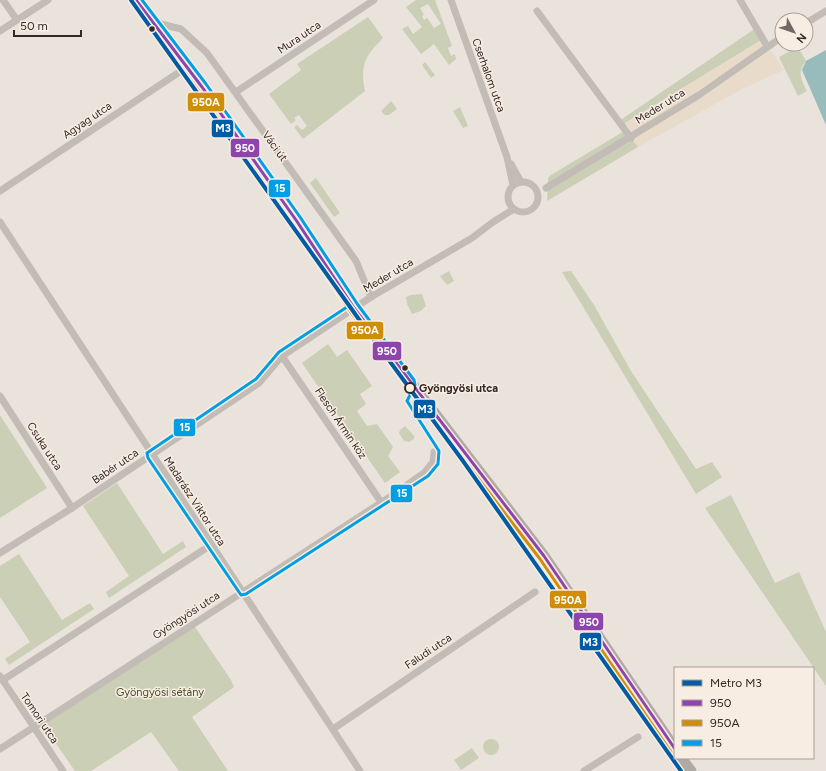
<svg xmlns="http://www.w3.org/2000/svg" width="826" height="771" font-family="Figtree,sans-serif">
	<rect width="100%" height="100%" fill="#eae3dc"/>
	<!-- green -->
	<g fill="#cbcfb6" fill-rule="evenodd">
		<path d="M416 0H435L452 46 448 48 451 56 455 54 456 59 449 65 434 44 421 54 402 29 408 26 413 34 422 27 406 7ZM428 4 441 24 434 28 427 18 424 20 422 16 424 15 420 8Z"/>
		<path d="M368 17 383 38C365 56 360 65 365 91L303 139 294 127 297 125 302 130 307 126 299 115 294 118 296 120 291 124 269 94 301 70 297 64Z"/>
		<path d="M756 28 763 39 622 125 619 121Z"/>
		<path d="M798 47 806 61C797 71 801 80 807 91L798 96 779 57Z"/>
		<path d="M425 62 435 75 431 78 422 65Z"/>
		<path d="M391 101 397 109 389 115H385L381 111Z"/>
		<path d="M460 107 468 126 463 128 453 111Z"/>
		<path d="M626 130 638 147 547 201 548 178 551 175Z"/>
		<path d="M316 178 340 213 334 217 310 183Z"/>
		<path d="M449 271 454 281 447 285 440 276Z"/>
		<path d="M571 271 594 305 631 371 696 469 712 462 722 477 696 494 562 272Z"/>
		<path d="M422 294 426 306 421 311 412 314 407 304 406 297 411 295Z"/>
		<path d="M328 344 337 357 347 350 372 386 360 394 366 404 357 411 367 426 377 424 393 447 388 456 400 472 385 483 302 363Z"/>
		<path d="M0 415 47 488 0 518Z"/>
		<path d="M405 426 414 436V439L409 442 404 441 399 433 400 430Z"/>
		<path d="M117 483 163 554 183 541 186 547 109 598 106 592 129 576 83 506Z"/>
		<path d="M731 495 775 583 799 572 826 632V686L705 508Z"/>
		<path d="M19 554 62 620 90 603 94 609 9 665 5 659 30 642 0 597V566Z"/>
		<path d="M193 624 231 680 234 687 192 717 228 771H179L151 732 91 771H75L41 722Z"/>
		<circle cx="491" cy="747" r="8"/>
		<path d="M472 748 479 758 461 770 454 760Z"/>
	</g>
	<!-- plaza -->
	<path fill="#e9dbca" d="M763 39 784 70 742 89 638 147 622 125Z"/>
	<!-- water -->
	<path fill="#98bcbb" d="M826 50V125L802 70 806 61Z"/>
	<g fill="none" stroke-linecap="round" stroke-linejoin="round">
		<!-- street -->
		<g stroke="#c3bbb5" stroke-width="7">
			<path d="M3 0 17 20"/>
			<path d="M451 0 507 157 513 185"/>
			<path d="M740 0 767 46"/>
			<path d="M537 11 631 138"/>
			<path d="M153 22 181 29 207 53 356 261 371 297"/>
			<path d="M806 23 826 11"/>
			<path d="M0 31 48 0"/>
			<path d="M236 92 374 0"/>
			<path d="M511 164 521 182"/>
			<circle cx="523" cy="197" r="15"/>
			<path d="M546 188 699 95 782 37"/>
			<path d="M0 191 187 67"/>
			<path d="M0 222 360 771"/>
			<path d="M282 356 381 502"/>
			<path d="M0 396 72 508"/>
			<path d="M0 553 72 508 259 383 282 356 371 297 472 238 493 222 514 209"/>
			<path d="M0 676 63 771"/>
			<path d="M3 680 211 545"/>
			<path d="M333 729 535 592"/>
			<path d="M0 749 393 495 425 472 433 462 434 452"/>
			<path d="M584 771 638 737"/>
		</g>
		<!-- primary -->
		<g stroke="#b1a9a4" stroke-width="11">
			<path d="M136 0 202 87 296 220 354 308 544 556 675 749"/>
			<path d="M681 758 691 771"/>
		</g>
		<defs>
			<path id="bus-1" d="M136 0 202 87 296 220 354 308 544 556 675 749"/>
			<path id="bus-2" d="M132 3 198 90 292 223 350 311 540 559 671 752"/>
			<path id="bus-3" d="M142 0 206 84 300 217 358 305 414 380 415 385 407 401 439 451 438 464 428 476 246 594 241 595 148 458 147 453 256 379 279 352 347 307"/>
		</defs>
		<!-- bus-1 casing -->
		<use href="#bus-1" stroke="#f8ede2" stroke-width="6"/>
		<!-- bus-2 casing -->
		<use href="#bus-2" stroke="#f8ede2" stroke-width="6"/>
		<!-- bus-3 casing -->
		<use href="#bus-3" stroke="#f8ede2" stroke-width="6"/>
		<!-- bus-1 -->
		<use href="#bus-1" stroke="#8e44ad" stroke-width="3"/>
		<!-- bus-2 -->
		<use href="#bus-2" stroke="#d08d07" stroke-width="3"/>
		<!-- bus-3 -->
		<use href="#bus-3" stroke="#009ee3" stroke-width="3"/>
		<defs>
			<path id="metro-1" d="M131 0 358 318 463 461 681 771"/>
		</defs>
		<!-- metro-1 casing -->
		<use href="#metro-1" stroke="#f8ede2" stroke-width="7"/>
		<!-- metro-1 -->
		<use href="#metro-1" stroke="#005ca5" stroke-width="4"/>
	</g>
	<!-- markers -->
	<g fill="#322825" stroke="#f8ede2" stroke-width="1.5">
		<circle cx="152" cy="29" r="3.5"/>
		<circle cx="405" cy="368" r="3.5"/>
	</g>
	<circle fill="#f8ede2" stroke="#322825" stroke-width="2" cx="410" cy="388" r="5"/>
	<g text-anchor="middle" stroke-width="3" stroke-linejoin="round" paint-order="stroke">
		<!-- street labels -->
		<g font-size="11" fill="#322825" stroke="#f8ede2">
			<text transform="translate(299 37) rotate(-34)" y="4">Mura utca</text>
			<text transform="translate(489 75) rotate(70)" y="4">Cserhalom utca</text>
			<text transform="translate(660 106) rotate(-32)" y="4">Meder utca</text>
			<text transform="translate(87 120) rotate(-34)" y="4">Agyag utca</text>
			<text transform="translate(275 146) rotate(54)" y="4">Váci út</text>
			<text transform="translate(388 275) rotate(-31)" y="4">Meder utca</text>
			<text transform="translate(341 423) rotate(56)" y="4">Flesch Ármin köz</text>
			<text transform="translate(45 446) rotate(57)" y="4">Csuka utca</text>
			<text transform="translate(115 466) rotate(-34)" y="4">Babér utca</text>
			<text transform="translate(195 501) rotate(57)" y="4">Madarász Viktor utca</text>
			<text transform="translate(186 615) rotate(-33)" y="4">Gyöngyösi utca</text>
			<text transform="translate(428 651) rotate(-34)" y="4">Faludi utca</text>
			<text transform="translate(40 718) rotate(56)" y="4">Tomori utca</text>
		</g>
		<!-- stop labels -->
		<g font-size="11" font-weight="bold" fill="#322825" stroke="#f8ede2" text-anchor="start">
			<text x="419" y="392">Gyöngyösi utca</text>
		</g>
		<!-- park labels -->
		<g font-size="11" fill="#435029" stroke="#f8ede2">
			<text x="160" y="696">Gyöngyösi sétány</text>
		</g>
	</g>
	<g stroke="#f8ede2" stroke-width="1.5">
		<rect x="187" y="92" width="38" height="20" rx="4" fill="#d08d07"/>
		<rect x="211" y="119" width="23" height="19" rx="4" fill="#005ca5"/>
		<rect x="230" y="138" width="30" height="20" rx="4" fill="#8e44ad"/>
		<rect x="268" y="179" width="23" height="19" rx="4" fill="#009ee3"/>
		<rect x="346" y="321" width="38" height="19" rx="4" fill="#d08d07"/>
		<rect x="372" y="341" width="30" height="20" rx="4" fill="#8e44ad"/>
		<rect x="413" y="399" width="23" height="20" rx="4" fill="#005ca5"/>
		<rect x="173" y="418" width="23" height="19" rx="4" fill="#009ee3"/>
		<rect x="390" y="484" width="23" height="19" rx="4" fill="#009ee3"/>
		<rect x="549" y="590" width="38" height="19" rx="4" fill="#d08d07"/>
		<rect x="573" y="612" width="31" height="19" rx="4" fill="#8e44ad"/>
		<rect x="579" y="632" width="23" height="19" rx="4" fill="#005ca5"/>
	</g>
	<g font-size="11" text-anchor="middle" font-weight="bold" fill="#fff">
		<text x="206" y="106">950A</text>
		<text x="223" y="132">M3</text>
		<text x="245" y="152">950</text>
		<text x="280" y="192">15</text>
		<text x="365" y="334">950A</text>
		<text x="387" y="355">950</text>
		<text x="425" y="413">M3</text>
		<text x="185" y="431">15</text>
		<text x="402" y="497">15</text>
		<text x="568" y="604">950A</text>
		<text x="589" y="626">950</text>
		<text x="590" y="646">M3</text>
	</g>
	<!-- legend -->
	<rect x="674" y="667" width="140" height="92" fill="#f8ede2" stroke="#a99e96"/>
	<rect x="682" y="680" width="20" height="6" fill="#005ca5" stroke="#a99e96"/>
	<text x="710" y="687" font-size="12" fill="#322825">Metro M3</text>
	<rect x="682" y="700" width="20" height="6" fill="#8e44ad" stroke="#a99e96"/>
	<text x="710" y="707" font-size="12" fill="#322825">950</text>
	<rect x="682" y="720" width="20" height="6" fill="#d08d07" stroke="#a99e96"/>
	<text x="710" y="727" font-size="12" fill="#322825">950A</text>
	<rect x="682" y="740" width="20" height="6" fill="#009ee3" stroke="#a99e96"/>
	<text x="710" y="747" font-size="12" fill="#322825">15</text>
	<!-- north arrow -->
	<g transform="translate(794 32) rotate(130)"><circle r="19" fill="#f8ede2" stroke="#a99e96"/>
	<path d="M0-3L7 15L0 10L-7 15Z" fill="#726965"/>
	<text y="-6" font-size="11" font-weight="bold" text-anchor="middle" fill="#322825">N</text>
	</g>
	<!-- scale -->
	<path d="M14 30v6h67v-6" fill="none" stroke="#322825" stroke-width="2"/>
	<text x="20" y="30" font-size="12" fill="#322825" stroke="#f8ede2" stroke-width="3" paint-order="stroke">50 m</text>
</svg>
